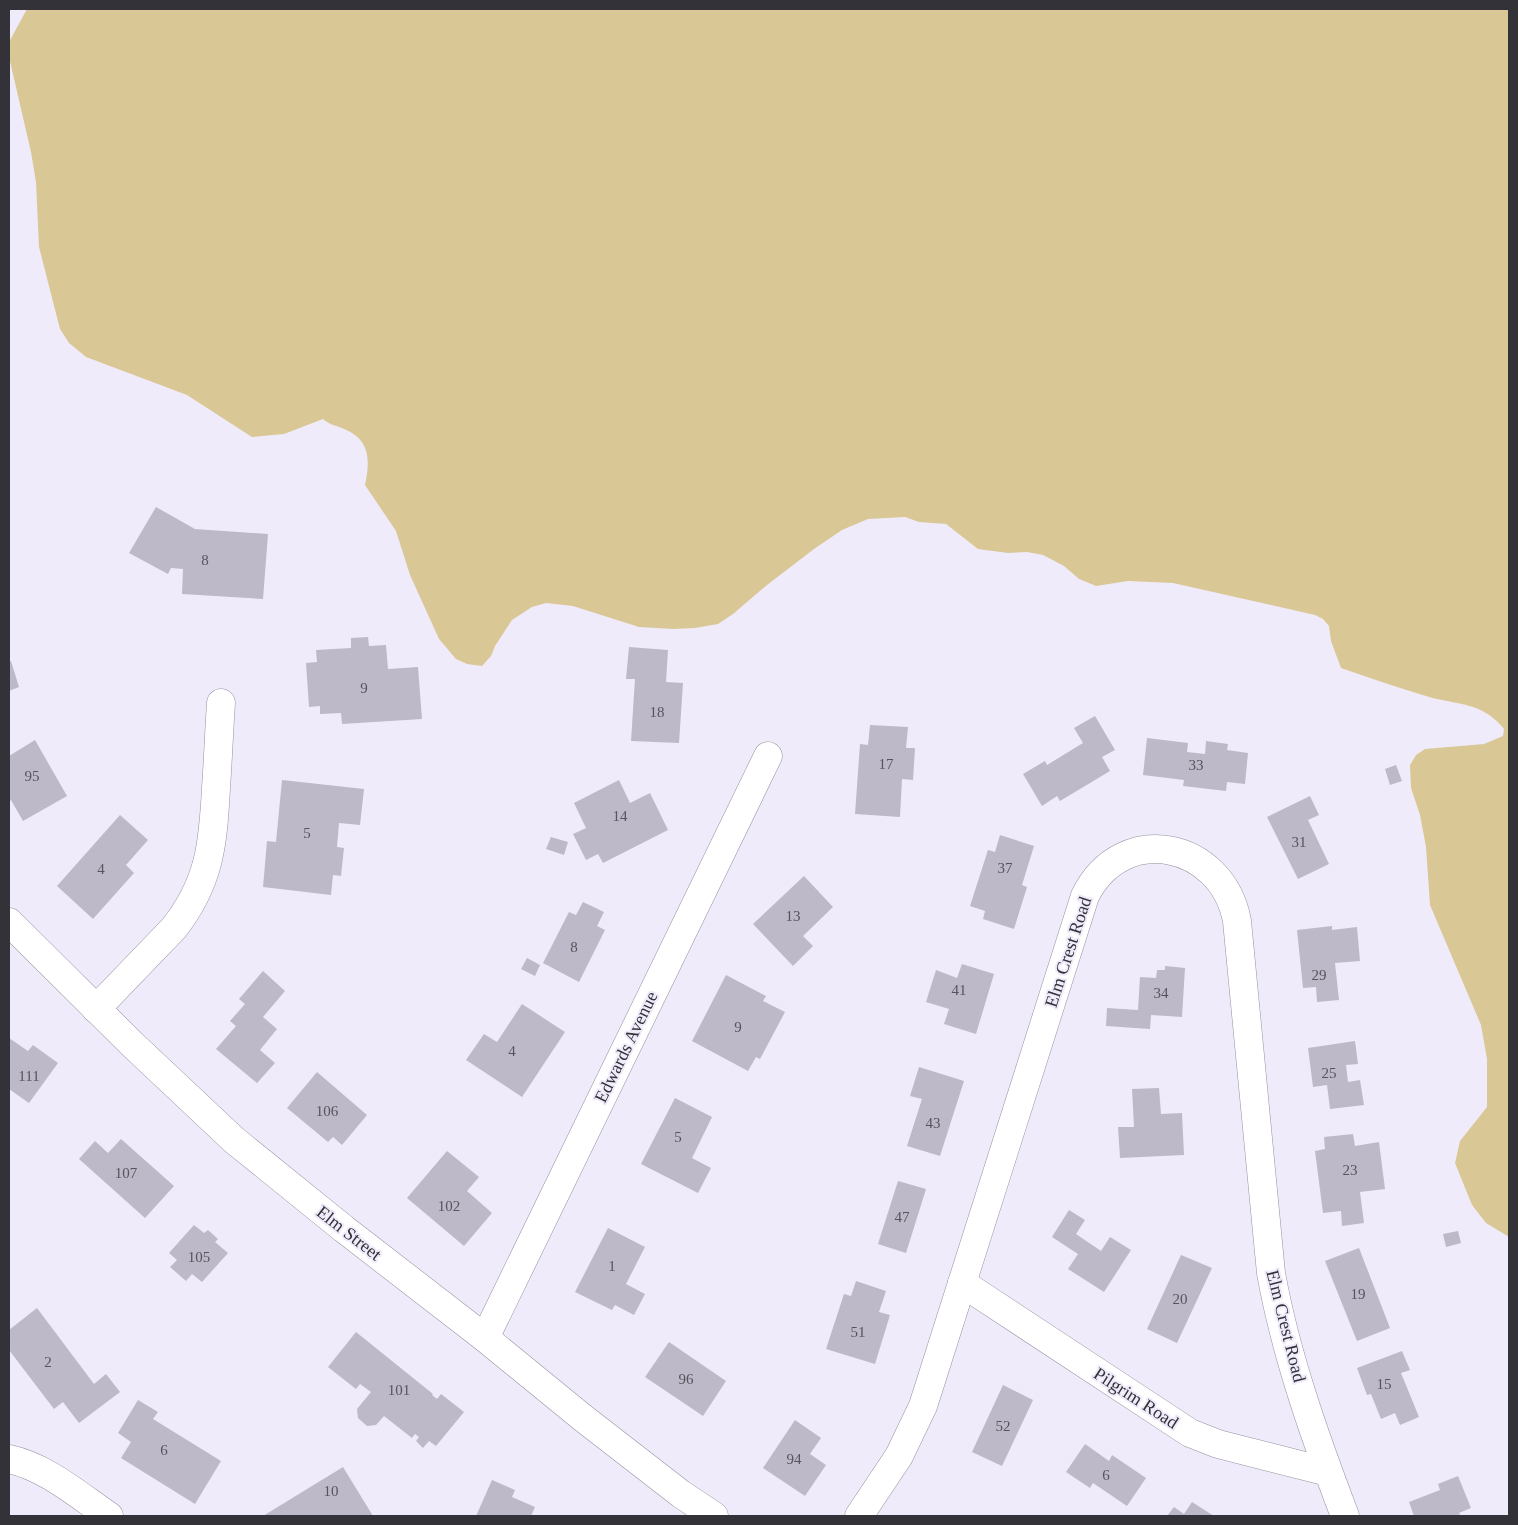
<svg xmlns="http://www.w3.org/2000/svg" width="1518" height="1525" font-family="Georgia,serif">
	<rect width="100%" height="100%" fill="#f0ebfb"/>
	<!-- green -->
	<path fill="#d9c895" d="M27 9H1509V1237L1486 1223 1472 1205 1455 1163 1460 1141 1487 1107V1059L1481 1025 1430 905 1426 847 1420 815 1411 788 1410 765 1416 755 1425 749 1484 744 1503 736 1504 729C1483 702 1457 705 1429 697 1399 688 1370 678 1341 668L1331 641 1329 626 1323 619 1315 615 1173 583 1128 581 1096 586 1079 579 1064 566 1043 555 1027 552 1008 553 978 549 946 524 919 522 905 517 868 519 842 530 814 549 767 585 733 614 718 624 695 628 674 629 639 627 573 606 546 603 532 607 512 620 495 646 491 656 482 666 467 664 456 659 439 639 410 575 396 531 365 485C370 461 371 440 344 429 334 424 333 427 323 419L284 434 252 437 187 395 86 357 69 343 60 329 39 247 36 182 31 152 9 57V42Z"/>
	<!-- building -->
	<g fill="#bdb9c8">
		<path d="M156 507 195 529 268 534 263 599 182 594 183 569 171 568 168 574 129 553Z"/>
		<path d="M368 637 369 646 386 645 388 669 418 667 422 719 342 724 341 713 320 714V706L309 707 306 663 317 662 316 650 351 648V638Z"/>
		<path d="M629 647 668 650 666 682 683 683 679 743 631 741 635 679H626Z"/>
		<path d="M11 661 19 687 9 691V662Z"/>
		<path d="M1095 716 1115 750 1102 757 1110 771 1060 801 1057 796 1042 806 1023 774 1045 761 1047 765 1083 743 1074 728Z"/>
		<path d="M870 725 908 727 906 748H915L913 780 902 779 900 817 855 814 860 744 868 745Z"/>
		<path d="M1147 738 1188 743 1187 752 1205 754 1206 741 1228 744 1227 750 1248 753 1245 784 1227 782 1226 791 1183 786 1184 780 1143 775Z"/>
		<path d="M35 740 67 796 23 821 11 800 9 802V756Z"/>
		<path d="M1396 765 1402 781 1390 785 1385 769Z"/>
		<path d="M282 780 364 789 360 825 339 823 337 847 344 848 341 876 333 875 331 895 263 887 267 841 276 842Z"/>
		<path d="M619 780 630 803 650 793 668 830 603 863 598 854 586 860 573 834 586 828 574 803Z"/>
		<path d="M1310 796 1319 815 1308 820 1329 864 1298 879 1267 817Z"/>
		<path d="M120 815 148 840 126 865 134 873 93 919 57 886Z"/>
		<path d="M1000 835 1034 846 1022 885 1027 887 1014 929 983 919 985 911 970 906 988 850 995 852Z"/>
		<path d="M551 837 568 842 564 855 546 849Z"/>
		<path d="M804 876 833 907 803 936 813 946 793 966 753 924Z"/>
		<path d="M583 902 604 912 597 926 605 930 579 982 543 963 569 912 576 915Z"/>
		<path d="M1332 926V930L1357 927 1360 961 1335 963 1339 1000 1317 1002 1316 987 1303 988 1297 930Z"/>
		<path d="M527 958 540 965 535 976 521 969Z"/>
		<path d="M962 964 994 974 976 1034 944 1024 949 1009 926 1002 936 970 957 978Z"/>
		<path d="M1165 966 1185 968 1182 1017 1151 1015 1150 1029 1106 1026 1107 1008 1138 1010 1140 977 1156 978 1157 970H1165Z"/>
		<path d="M263 971 285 991 263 1017 277 1029 260 1050 275 1063 257 1083 216 1049 236 1026 230 1021 245 1004 239 999Z"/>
		<path d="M726 975 766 996 763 1001 785 1012 760 1059 756 1057 748 1071 692 1041Z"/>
		<path d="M522 1004 565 1032 522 1097 466 1060 484 1034 497 1042Z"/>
		<path d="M9 1038 28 1051 33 1045 58 1063 29 1103 9 1089Z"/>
		<path d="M1355 1041 1358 1064 1346 1065 1348 1082 1360 1080 1364 1105 1330 1109 1327 1085 1313 1087 1308 1048Z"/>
		<path d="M919 1067 964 1081 940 1156 907 1146 922 1099 910 1096Z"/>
		<path d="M317 1072 367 1115 342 1145 333 1137 328 1142 287 1108Z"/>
		<path d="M1159 1088 1161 1114 1182 1113 1184 1155 1120 1158 1118 1127H1134L1132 1089Z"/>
		<path d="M675 1098 712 1117 692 1158 711 1168 698 1193 641 1164Z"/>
		<path d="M1353 1134 1355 1146 1379 1142 1385 1189 1360 1192 1364 1223 1342 1226 1341 1211 1323 1213 1315 1151 1325 1149 1324 1137Z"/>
		<path d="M121 1139 174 1186 145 1218 79 1159 95 1141 108 1153Z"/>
		<path d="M447 1151 479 1177 467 1191 492 1213 464 1246 407 1198Z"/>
		<path d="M898 1181 926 1189 906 1253 878 1244Z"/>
		<path d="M1069 1210 1085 1220 1076 1234 1101 1251 1110 1237 1131 1250 1104 1292 1068 1269 1078 1254 1052 1237Z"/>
		<path d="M194 1225 204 1233 208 1230 218 1239 215 1242 228 1253 202 1282 192 1274 186 1281 170 1267 177 1260 169 1253Z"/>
		<path d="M608 1228 645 1247 626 1284 645 1294 634 1315 615 1305 612 1310 575 1292Z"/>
		<path d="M1458 1231 1461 1243 1446 1247 1443 1234Z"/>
		<path d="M1359 1248 1390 1328 1357 1341 1325 1261Z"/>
		<path d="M1181 1255 1212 1268 1177 1343 1147 1329Z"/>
		<path d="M856 1281 886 1291 879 1312 890 1315 875 1364 826 1349 844 1294 851 1296Z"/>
		<path d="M37 1308 94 1384 106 1374 120 1392 79 1423 63 1402 54 1409 9 1350V1330Z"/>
		<path d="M356 1332 433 1394 432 1395 437 1399 441 1394 464 1412 436 1446 429 1441 423 1448 416 1441 419 1437 415 1434 412 1438 384 1416 376 1425 367 1426 358 1418 357 1409 371 1392 360 1384 356 1389 328 1367Z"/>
		<path d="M669 1342 726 1381 703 1416 645 1377Z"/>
		<path d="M1402 1351 1410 1370 1401 1373 1419 1417 1400 1425 1395 1413 1381 1419 1371 1394 1367 1395 1357 1368Z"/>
		<path d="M1003 1385 1033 1400 1002 1466 972 1452Z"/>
		<path d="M138 1400 158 1412 153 1419 221 1461 195 1504 121 1458 131 1442 118 1433Z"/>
		<path d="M795 1420 821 1438 810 1454 826 1465 805 1496 763 1468Z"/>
		<path d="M1085 1444 1109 1461 1112 1455 1146 1478 1127 1506 1093 1483 1090 1488 1066 1472Z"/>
		<path d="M343 1467 373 1516H263Z"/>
		<path d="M1458 1476 1471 1508 1459 1513 1461 1516H1414L1409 1502 1440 1490 1438 1484Z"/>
		<path d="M492 1480 515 1490 512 1497 535 1507 531 1516H476Z"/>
		<path d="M1192 1502 1214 1516H1167L1174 1507 1184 1514Z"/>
	</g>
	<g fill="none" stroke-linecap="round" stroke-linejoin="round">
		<defs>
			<g id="minor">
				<path d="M9 922 133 1045 234 1140 344 1229 485 1338 583 1418 681 1494 714 1516"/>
				<path d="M96 1009 174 928C210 882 213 844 216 788 218 760 219 732 221 703"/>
				<path d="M962 1283 1190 1433 1218 1444 1328 1472"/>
				<path d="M485 1338 768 756"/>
				<path d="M9 1459C46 1467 78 1495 109 1516"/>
				<path d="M859 1516 899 1456 923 1406 1085 896C1122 821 1222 841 1237 921L1271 1273C1286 1356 1315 1437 1345 1516"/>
			</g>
		</defs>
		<!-- minor casing -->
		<use href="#minor" stroke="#95919f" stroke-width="29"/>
		<!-- minor -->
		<use href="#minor" stroke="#fff" stroke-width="28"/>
	</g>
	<g text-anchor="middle" stroke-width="4" stroke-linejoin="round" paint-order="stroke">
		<!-- number labels -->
		<g font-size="15" fill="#56545c">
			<text x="205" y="565">8</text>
			<text x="364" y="693">9</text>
			<text x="657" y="717">18</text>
			<text x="886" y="769">17</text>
			<text x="1196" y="770">33</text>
			<text x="32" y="781">95</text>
			<text x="620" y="821">14</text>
			<text x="307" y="838">5</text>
			<text x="1299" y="847">31</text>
			<text x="1005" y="873">37</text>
			<text x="101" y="874">4</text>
			<text x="793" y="921">13</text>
			<text x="574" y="952">8</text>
			<text x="1319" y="980">29</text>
			<text x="959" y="995">41</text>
			<text x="1161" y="998">34</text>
			<text x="738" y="1032">9</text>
			<text x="512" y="1056">4</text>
			<text x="1329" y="1078">25</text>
			<text x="29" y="1081">111</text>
			<text x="327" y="1116">106</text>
			<text x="933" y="1128">43</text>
			<text x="678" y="1142">5</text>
			<text x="1350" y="1175">23</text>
			<text x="126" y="1178">107</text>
			<text x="449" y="1211">102</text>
			<text x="902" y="1222">47</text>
			<text x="199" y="1262">105</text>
			<text x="612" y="1271">1</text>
			<text x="1358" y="1299">19</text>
			<text x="1180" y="1304">20</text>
			<text x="858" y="1337">51</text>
			<text x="48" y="1367">2</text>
			<text x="686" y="1384">96</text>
			<text x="1384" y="1389">15</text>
			<text x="399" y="1395">101</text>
			<text x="1003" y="1431">52</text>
			<text x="164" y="1455">6</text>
			<text x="794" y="1464">94</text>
			<text x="1106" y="1480">6</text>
			<text x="331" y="1496">10</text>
		</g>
		<!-- street labels -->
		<g font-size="18" fill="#333238" stroke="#f0ebfb">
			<text transform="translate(1068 952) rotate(-72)" y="6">Elm Crest Road</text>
			<text transform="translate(626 1047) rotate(-64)" y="6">Edwards Avenue</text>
			<text transform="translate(349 1233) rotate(38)" y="6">Elm Street</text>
			<text transform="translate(1286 1326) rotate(76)" y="6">Elm Crest Road</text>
			<text transform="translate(1136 1398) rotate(33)" y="6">Pilgrim Road</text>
		</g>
	</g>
	<!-- border -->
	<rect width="1518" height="1525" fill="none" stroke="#333238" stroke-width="20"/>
</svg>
